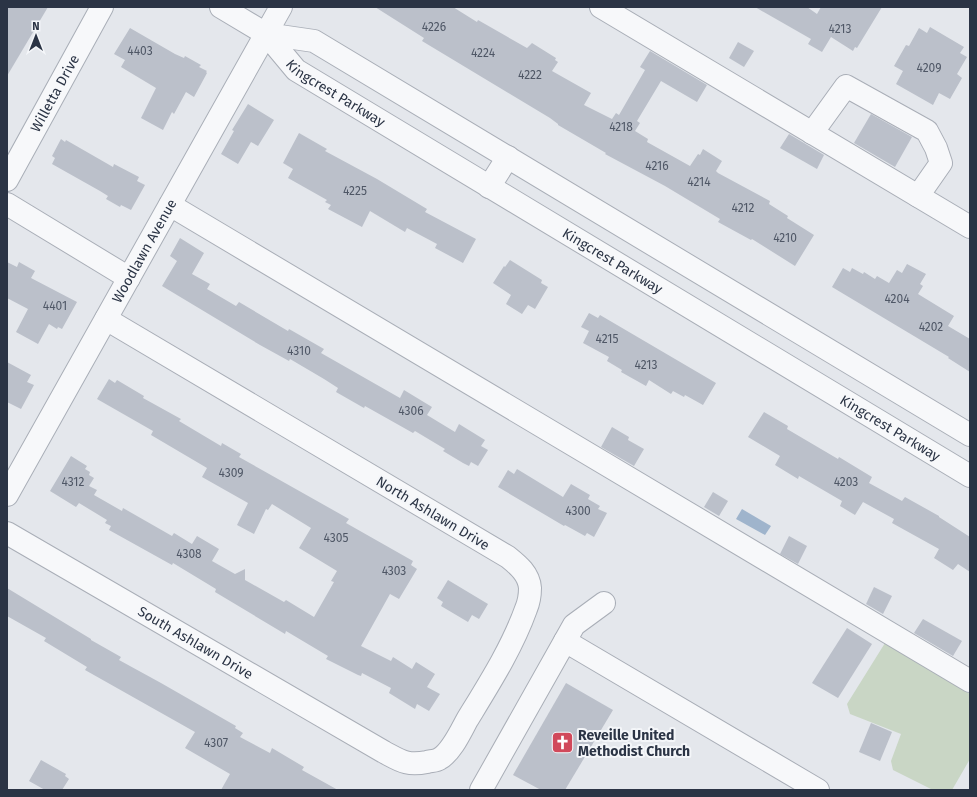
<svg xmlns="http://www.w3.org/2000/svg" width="977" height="797" font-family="'Fira Sans',sans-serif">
	<rect width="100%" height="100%" fill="#e4e7ec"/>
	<!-- green -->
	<path fill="#c9d6c5" d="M885 643 970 694V759L952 790H933L893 770 891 761 901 734 850 714 847 704Z"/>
	<!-- water -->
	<path fill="#9fb4cc" d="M742 509 771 526 765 535 736 519Z"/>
	<!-- building -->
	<g fill="#bbc0ca">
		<path d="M7 7H48L7 76Z"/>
		<path d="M375 7H453L477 22 478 20 527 48 532 43 556 58 555 60 558 62 552 71 591 93 584 105 612 119 616 113 619 115 645 70 640 67 650 51 707 85 697 102 661 81 637 121 640 123 635 131 648 139 647 142 690 166 698 154 700 155 703 149 722 161 716 171 718 173 770 201 769 204 788 216 787 218 814 235 795 266 752 239 751 240 718 222 720 219 665 186 605 154 606 153 558 125V124L550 118 422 41 424 38Z"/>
		<path d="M755 7H807L817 14 821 7H882L857 48 855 47 853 51 831 37 822 52 808 44 811 39Z"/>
		<path d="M930 27 964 47 960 53 967 57 957 74 962 78 950 99 939 93 933 105 896 84 903 71 894 66 906 45 909 46 919 28 927 33Z"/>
		<path d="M130 28 175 54 184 58 185 56 201 65 199 67 207 71 206 72 207 73 194 97 186 92 174 114 172 112 163 130 141 118 156 88 121 67 125 60 114 54Z"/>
		<path d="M738 42 754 51 744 67 729 58Z"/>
		<path d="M248 104 274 120 258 146 251 142 238 164 221 154 234 131 232 130Z"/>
		<path d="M871 114 912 137 895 167 854 143Z"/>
		<path d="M299 133 327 149 325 151 377 179 427 209 425 212 476 239 463 263 435 248 437 244 407 228 405 232 370 211 362 227 328 209 331 205 325 202 327 200 288 178 293 169 283 163Z"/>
		<path d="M789 134 824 155 817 169 780 148Z"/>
		<path d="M61 139 65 142 66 140 113 167 114 164 139 177 137 181 145 185 131 210 121 205 120 207 106 199 108 196 100 191 52 164 55 158 52 156Z"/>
		<path d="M180 238 204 253 192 274 210 284 207 289 236 306 239 302 288 331 289 329 324 349 321 353 400 398 404 390 432 407 427 415 455 432 459 424 485 440 481 446 488 450 478 466 471 462 469 466 463 463 443 451 445 449 415 431 413 433 365 406 364 408 336 392 338 388 324 379 290 359 289 361 260 345 162 286 177 261 170 256Z"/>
		<path d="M510 260 542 280 541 283 548 287 535 309 528 305 522 314 506 304 511 295 493 283 504 266 505 267Z"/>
		<path d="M7 262 17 267 19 262 35 271 31 278 77 302 62 329 58 327 57 329 49 324 38 344 16 332 28 309 7 298Z"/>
		<path d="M907 264 926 274 920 284 923 286 918 294 954 316 948 326 970 339V372L948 358 949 357 832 287 843 268 850 272 852 268 863 274 864 272 875 279 877 276 889 283 897 270 902 273Z"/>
		<path d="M589 313 598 318 600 315 716 383 703 405 685 395 684 397 673 391 671 394 649 380 646 386 621 372 622 370 607 361 609 357 583 343 589 331 581 327Z"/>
		<path d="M7 362 31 375 27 382 34 385 21 409 7 402Z"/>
		<path d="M109 379 115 383 117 380 144 396 143 398 181 419 179 421 221 446 222 443 241 454 239 457 349 519 346 523 413 561 411 565 417 569 399 599 390 594 361 646 391 661 393 657 412 669 416 662 435 674 427 687 440 694 429 711 417 704 415 709 389 693 391 688 362 673 361 676 358 675 326 659 328 656 286 631 285 634 215 592 216 589 173 563 172 565 109 530 111 526 105 523 107 520 79 503 76 507 50 491 71 456 87 466 85 469 90 472 89 475 94 478 89 486 97 490 94 495 122 511 123 508 172 536 174 533 192 544 197 536 219 549 212 561 235 574 245 569V580L284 602 286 600 314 617 334 582 331 581 337 571 299 548 311 528 272 504 268 510 266 509 254 534 237 525 248 503 202 477 207 468 151 435 153 431 97 399Z"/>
		<path d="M764 412 788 426 787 429 838 459 839 457 872 477 869 483 902 501 905 497 939 516V517L970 537V572L958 564 953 570 934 558 939 549 892 523 894 519 863 502 855 515 840 506 842 501 799 476 798 479 775 465 780 456 748 437Z"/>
		<path d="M612 427 629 437 628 440 644 449 634 466 601 447Z"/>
		<path d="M517 469 563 497 571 484 590 495 588 499 600 506 598 509 607 513 594 537 587 533 585 536 565 525 564 526 498 487 508 470 514 474Z"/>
		<path d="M713 492 728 501 719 516 704 507Z"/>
		<path d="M789 536 807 546 798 564 780 554Z"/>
		<path d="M448 580 488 604 479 619 472 615 468 622 441 606 443 602 437 598Z"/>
		<path d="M874 587 892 596 883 614 866 604Z"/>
		<path d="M7 588 91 639V640L121 657 119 660 161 683 236 726 235 728 243 733 240 737 270 753 272 748 304 767 302 770 338 790H221L230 774 185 748 195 732 85 670 87 667 44 641 46 638 7 616Z"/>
		<path d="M923 619 962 641 953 656 914 633Z"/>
		<path d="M847 628 872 644 838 698 812 683Z"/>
		<path d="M566 683 613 710 565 790H541L513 775Z"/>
		<path d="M871 723 892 732 880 761 859 752Z"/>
		<path d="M41 760 66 774 65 776 69 779 62 790H45L29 781Z"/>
	</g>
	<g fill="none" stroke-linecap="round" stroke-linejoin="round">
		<defs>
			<g id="minor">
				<path id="s1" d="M221 7 266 34 296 70 970 476"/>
				<path d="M601 7 970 227"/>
				<path d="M266 34 314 41 970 435"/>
				<path d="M812 133 846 86 927 131 936 148 941 163 918 196"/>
				<path id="s2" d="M7 180 102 7"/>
				<path d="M489 187 508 157"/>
				<path d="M7 204 129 278"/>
				<path d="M170 205 970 681"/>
				<path id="s3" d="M7 495 281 7"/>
				<path id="s4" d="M7 533 384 752C401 761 407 766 427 762 431 761 436 761 439 759 451 753 461 731 467 720 489 684 512 648 526 609 529 602 530 596 530 588 529 574 518 565 508 557L106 319"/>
				<path d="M565 641 574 625 604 603"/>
				<path d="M481 790 565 641 818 790"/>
			</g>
		</defs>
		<!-- minor casing -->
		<use href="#minor" stroke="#a9aeb7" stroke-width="24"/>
		<!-- minor -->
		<use href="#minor" stroke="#f7f8fa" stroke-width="22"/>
	</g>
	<!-- icons -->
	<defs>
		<symbol id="church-square" viewBox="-11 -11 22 22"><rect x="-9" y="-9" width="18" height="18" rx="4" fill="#d1495b" stroke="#f4f6f9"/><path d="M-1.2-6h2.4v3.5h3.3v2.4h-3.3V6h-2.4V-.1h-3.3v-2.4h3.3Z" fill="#fff"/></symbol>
	</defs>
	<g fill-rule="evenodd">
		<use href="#church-square" x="550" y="730" width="25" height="25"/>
	</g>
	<g text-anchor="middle" stroke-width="4" stroke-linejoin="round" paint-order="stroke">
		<!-- number labels -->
		<g font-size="12" fill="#4f5766">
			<text x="434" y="31">4226</text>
			<text x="840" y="33">4213</text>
			<text x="140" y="55">4403</text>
			<text x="483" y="57">4224</text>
			<text x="929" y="72">4209</text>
			<text x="530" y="79">4222</text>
			<text x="621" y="131">4218</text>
			<text x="657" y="170">4216</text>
			<text x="699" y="186">4214</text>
			<text x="355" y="195">4225</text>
			<text x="743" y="212">4212</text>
			<text x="785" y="242">4210</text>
			<text x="897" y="303">4204</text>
			<text x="55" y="310">4401</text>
			<text x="931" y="331">4202</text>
			<text x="607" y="343">4215</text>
			<text x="299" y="355">4310</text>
			<text x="646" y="369">4213</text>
			<text x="411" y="415">4306</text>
			<text x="231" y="477">4309</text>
			<text x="73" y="486">4312</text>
			<text x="846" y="486">4203</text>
			<text x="578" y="515">4300</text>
			<text x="336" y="542">4305</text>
			<text x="189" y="558">4308</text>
			<text x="394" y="575">4303</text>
			<text x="216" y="747">4307</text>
		</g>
		<!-- street labels -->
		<g font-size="14" fill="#2b3445" stroke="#f4f6f9">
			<text dy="5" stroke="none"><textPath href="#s1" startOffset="145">Kingcrest Parkway</textPath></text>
			<text dy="5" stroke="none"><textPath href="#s2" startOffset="99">Willetta Drive</textPath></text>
			<text dy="5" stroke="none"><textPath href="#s3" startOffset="280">Woodlawn Avenue</textPath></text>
			<text dy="5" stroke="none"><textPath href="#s1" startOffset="469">Kingcrest Parkway</textPath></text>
			<text dy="5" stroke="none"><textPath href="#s1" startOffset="793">Kingcrest Parkway</textPath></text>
			<text transform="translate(433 513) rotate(31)" y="5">North Ashlawn Drive</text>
			<text dy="5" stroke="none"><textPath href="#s4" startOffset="218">South Ashlawn Drive</textPath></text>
		</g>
		<!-- poi labels -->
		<g font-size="14" font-weight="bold" fill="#2b3445" stroke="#f4f6f9" text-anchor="start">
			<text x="578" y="740">Reveille United<tspan x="578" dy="16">Methodist Church</tspan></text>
		</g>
	</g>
	<!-- border -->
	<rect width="977" height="797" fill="none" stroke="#2b3445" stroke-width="16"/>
	<!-- north arrow -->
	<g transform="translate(36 36)" stroke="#f4f6f9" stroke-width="3" paint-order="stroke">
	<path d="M0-3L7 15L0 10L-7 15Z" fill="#2b3445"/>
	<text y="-6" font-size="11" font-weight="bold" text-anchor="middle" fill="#2b3445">N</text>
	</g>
</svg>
